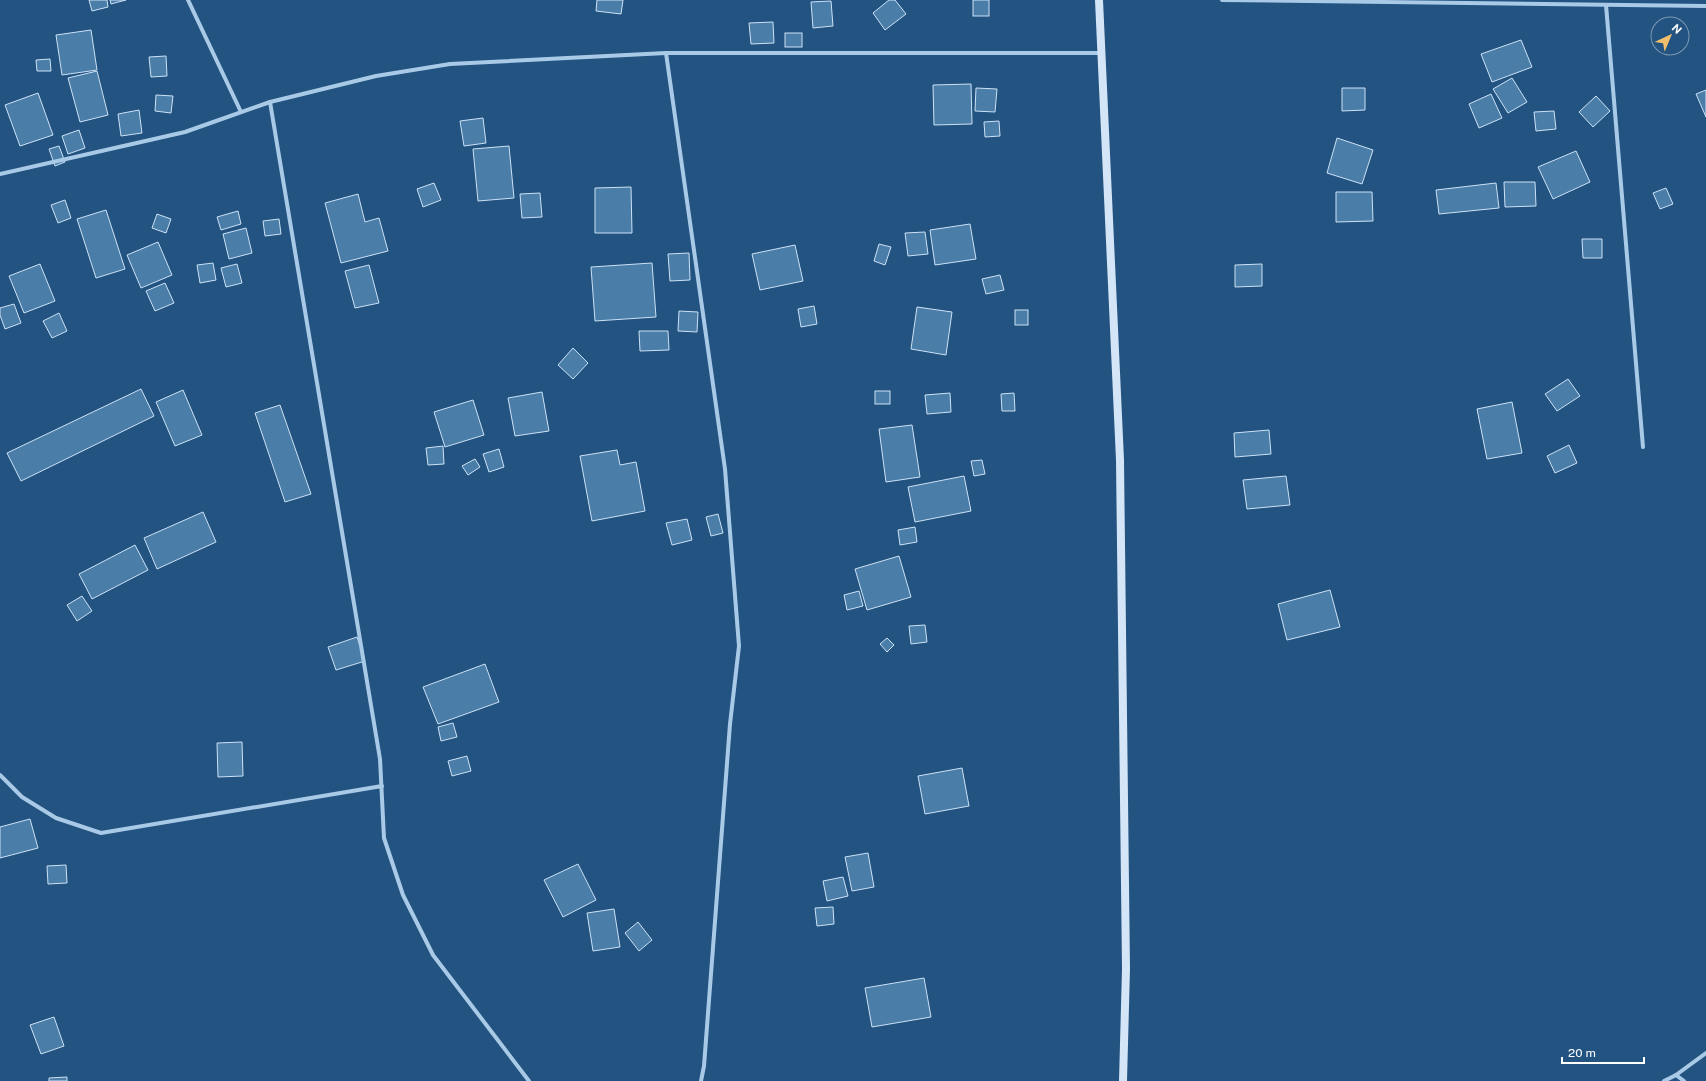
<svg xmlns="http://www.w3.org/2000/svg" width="1706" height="1081" font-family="'Public Sans',sans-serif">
	<rect width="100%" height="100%" fill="#235380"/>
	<!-- building -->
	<g fill="#4b7da9" stroke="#cce2f6">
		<path d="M89 0H107L108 7 92 11Z"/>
		<path d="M110 0H126L111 4Z"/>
		<path d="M597 0H623L621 14 596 11Z"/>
		<path d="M889 0H895L906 14 885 30 873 13Z"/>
		<rect x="973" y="0" width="16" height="16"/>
		<path d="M831 1 833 26 813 28 811 2Z"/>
		<path d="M773 22 774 43 751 44 749 23Z"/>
		<path d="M91 30 97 70 62 75 56 35Z"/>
		<rect x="785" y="33" width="17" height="14"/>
		<path d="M1521 40 1532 67 1492 82 1481 54Z"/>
		<path d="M166 56 167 76 151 77 149 57Z"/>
		<path d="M50 59 51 71H37L36 60Z"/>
		<path d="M97 71 108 115 80 122 68 78Z"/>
		<path d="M1512 78 1527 102 1508 113 1493 89Z"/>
		<path d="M971 84 972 124 934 125 933 85Z"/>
		<path d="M976 88 997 89 995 112 975 111Z"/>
		<path d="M1342 88H1365V110L1342 111Z"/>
		<path d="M1706 90V117L1696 94Z"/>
		<path d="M38 93 53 135 20 146 5 105Z"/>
		<path d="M1491 94 1502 118 1479 128 1469 104Z"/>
		<path d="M156 95 173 96 171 113 155 111Z"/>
		<path d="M1596 96 1610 111 1593 127 1579 112Z"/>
		<path d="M139 110 142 133 121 136 118 114Z"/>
		<path d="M1554 111 1556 129 1536 131 1534 112Z"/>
		<path d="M483 118 486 143 464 146 460 121Z"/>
		<path d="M999 121 1000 136 985 137 984 122Z"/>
		<path d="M79 130 85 148 68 154 62 136Z"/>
		<path d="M1337 138 1373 150 1362 184 1327 173Z"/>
		<path d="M59 146 65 162 55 166 49 149Z"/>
		<path d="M509 146 514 198 478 201 473 149Z"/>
		<path d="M1576 151 1590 182 1553 199 1538 167Z"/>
		<path d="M1504 182H1535L1536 206 1505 207Z"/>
		<path d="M434 183 441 200 423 207 417 189Z"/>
		<path d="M1496 183 1499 208 1439 214 1436 190Z"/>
		<path d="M631 187 632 233H595V188Z"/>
		<path d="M1666 188 1673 204 1660 209 1653 193Z"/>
		<path d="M1336 192H1372L1373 221 1336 222Z"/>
		<path d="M540 193 542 217 522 218 520 194Z"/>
		<path d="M358 194 365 222 379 218 388 251 341 263 325 203Z"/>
		<path d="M65 200 71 218 58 223 51 205Z"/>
		<path d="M106 210 125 269 96 278 77 219Z"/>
		<path d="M238 211 241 224 221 230 217 217Z"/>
		<path d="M157 214 171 219 166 233 152 228Z"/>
		<path d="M279 219 281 234 265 236 263 221Z"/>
		<path d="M970 224 976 259 935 265 930 230Z"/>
		<path d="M246 228 252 253 229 259 223 234Z"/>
		<path d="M925 232 928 254 908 256 905 233Z"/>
		<path d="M1582 239H1602V258H1583Z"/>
		<path d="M158 242 172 275 141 288 127 255Z"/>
		<path d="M879 244 891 247 885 265 874 261Z"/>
		<path d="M795 245 803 281 760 290 752 254Z"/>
		<path d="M689 253 690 280 670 281 668 254Z"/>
		<path d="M213 263 216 280 200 283 197 265Z"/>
		<path d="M652 263 656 317 595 321 591 267Z"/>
		<path d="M40 264 55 301 24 313 9 276Z"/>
		<path d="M237 264 242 283 226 287 221 268Z"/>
		<path d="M1262 264V286L1235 287V265Z"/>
		<path d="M369 265 379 303 355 308 345 271Z"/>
		<path d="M1000 275 1004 290 986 294 982 279Z"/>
		<path d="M165 283 174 303 155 311 146 291Z"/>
		<path d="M14 304 21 323 5 329 0 315V308Z"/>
		<path d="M814 306 817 324 801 327 798 309Z"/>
		<path d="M917 307 952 312 946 355 911 349Z"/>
		<rect x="1015" y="310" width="13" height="15"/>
		<path d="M679 311 698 312 697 332 678 331Z"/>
		<path d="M59 313 67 331 52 338 43 321Z"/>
		<path d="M639 331H668L669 350 640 351Z"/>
		<path d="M573 348 588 363 573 379 558 365Z"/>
		<path d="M1568 379 1580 396 1557 411 1545 394Z"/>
		<path d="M141 389 154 416 21 481 7 453Z"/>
		<path d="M183 390 202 435 175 446 156 402Z"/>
		<rect x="875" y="391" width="15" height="13"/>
		<path d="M542 392 549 431 515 436 508 398Z"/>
		<path d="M950 393 951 412 927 414 925 395Z"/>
		<path d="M1014 393 1015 411H1002L1001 394Z"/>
		<path d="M473 400 484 435 445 447 434 412Z"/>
		<path d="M1512 402 1522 453 1487 459 1477 409Z"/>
		<path d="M280 405 311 494 285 502 255 413Z"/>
		<path d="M912 425 920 477 886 482 879 429Z"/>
		<path d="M1269 430 1271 454 1235 457 1234 433Z"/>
		<path d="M1569 445 1577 463 1555 473 1547 456Z"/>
		<path d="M443 446 444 464 428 465 426 448Z"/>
		<path d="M499 449 504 467 489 472 483 454Z"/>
		<path d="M617 450 620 465 636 462 645 511 592 521 580 456Z"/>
		<path d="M475 459 480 467 468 475 462 466Z"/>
		<path d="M982 460 985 474 974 476 971 461Z"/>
		<path d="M964 476 971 511 915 522 908 487Z"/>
		<path d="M1286 476 1290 505 1247 509 1243 480Z"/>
		<path d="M203 512 216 542 157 569 144 538Z"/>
		<path d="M718 514 723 533 711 536 706 517Z"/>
		<path d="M687 519 692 540 672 545 666 523Z"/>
		<path d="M915 527 917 542 900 545 898 530Z"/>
		<path d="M135 545 148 570 92 599 79 574Z"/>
		<path d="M899 556 911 597 867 610 855 569Z"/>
		<path d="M1330 590 1340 627 1287 640 1278 604Z"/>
		<path d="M859 591 863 606 847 610 844 595Z"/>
		<path d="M82 596 92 611 77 621 67 605Z"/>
		<path d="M925 625 927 642 911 644 909 626Z"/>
		<path d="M357 637 365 661 336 670 328 647Z"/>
		<path d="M887 638 894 645 887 652 880 644Z"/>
		<path d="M485 664 499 702 438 724 423 687Z"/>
		<path d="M453 723 457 737 441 741 438 727Z"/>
		<path d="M242 742 243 776 218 777 217 743Z"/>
		<path d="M467 756 471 771 452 776 448 761Z"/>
		<path d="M962 768 969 806 925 814 918 776Z"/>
		<path d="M30 819 38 848 0 858V827Z"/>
		<path d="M868 853 874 887 852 891 845 857Z"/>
		<path d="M578 864 596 900 563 917 544 880Z"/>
		<path d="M66 865 67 883 48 884 47 866Z"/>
		<path d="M843 877 848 896 827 901 823 881Z"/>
		<path d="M833 907 834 924 817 926 815 908Z"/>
		<path d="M614 909 620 947 593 951 587 913Z"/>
		<path d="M638 922 652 940 639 951 625 933Z"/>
		<path d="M924 978 931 1017 872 1027 865 988Z"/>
		<path d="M54 1017 64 1046 41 1054 30 1025Z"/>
		<path d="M67 1077V1081H49V1078Z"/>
	</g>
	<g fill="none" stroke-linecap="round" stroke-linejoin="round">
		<!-- street -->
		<g stroke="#a9cae7" stroke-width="4">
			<path d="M188 0 241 112"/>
			<path d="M1222 0 1706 6"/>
			<path d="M1606 5 1643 447"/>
			<path d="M666 53 725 469 739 646 730 724 704 1066 701 1081"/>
			<path d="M270 102 380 759 384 838 403 895 433 955 529 1081"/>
			<path d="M0 174 185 132 270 102 376 76 450 64 666 53H1101"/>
			<path d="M0 775 22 797 56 818 101 833 382 786"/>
			<path d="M1676 1075 1684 1081"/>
			<path d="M1664 1081 1676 1075 1706 1053"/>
		</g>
		<!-- secondary -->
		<path stroke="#d3e5f6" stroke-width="8" d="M1099 0 1120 460 1126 969 1123 1081"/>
	</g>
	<!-- north arrow -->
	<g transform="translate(1670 36) rotate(44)"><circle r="19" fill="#235380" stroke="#7b98b3"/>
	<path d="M0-3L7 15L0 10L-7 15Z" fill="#f2c06c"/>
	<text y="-6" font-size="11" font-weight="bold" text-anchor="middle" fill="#ffffff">N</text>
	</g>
	<!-- scale -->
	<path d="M1562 1057v6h82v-6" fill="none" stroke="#ffffff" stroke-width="2"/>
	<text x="1568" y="1057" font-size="12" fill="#ffffff" stroke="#235380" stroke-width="3" paint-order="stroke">20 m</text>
</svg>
